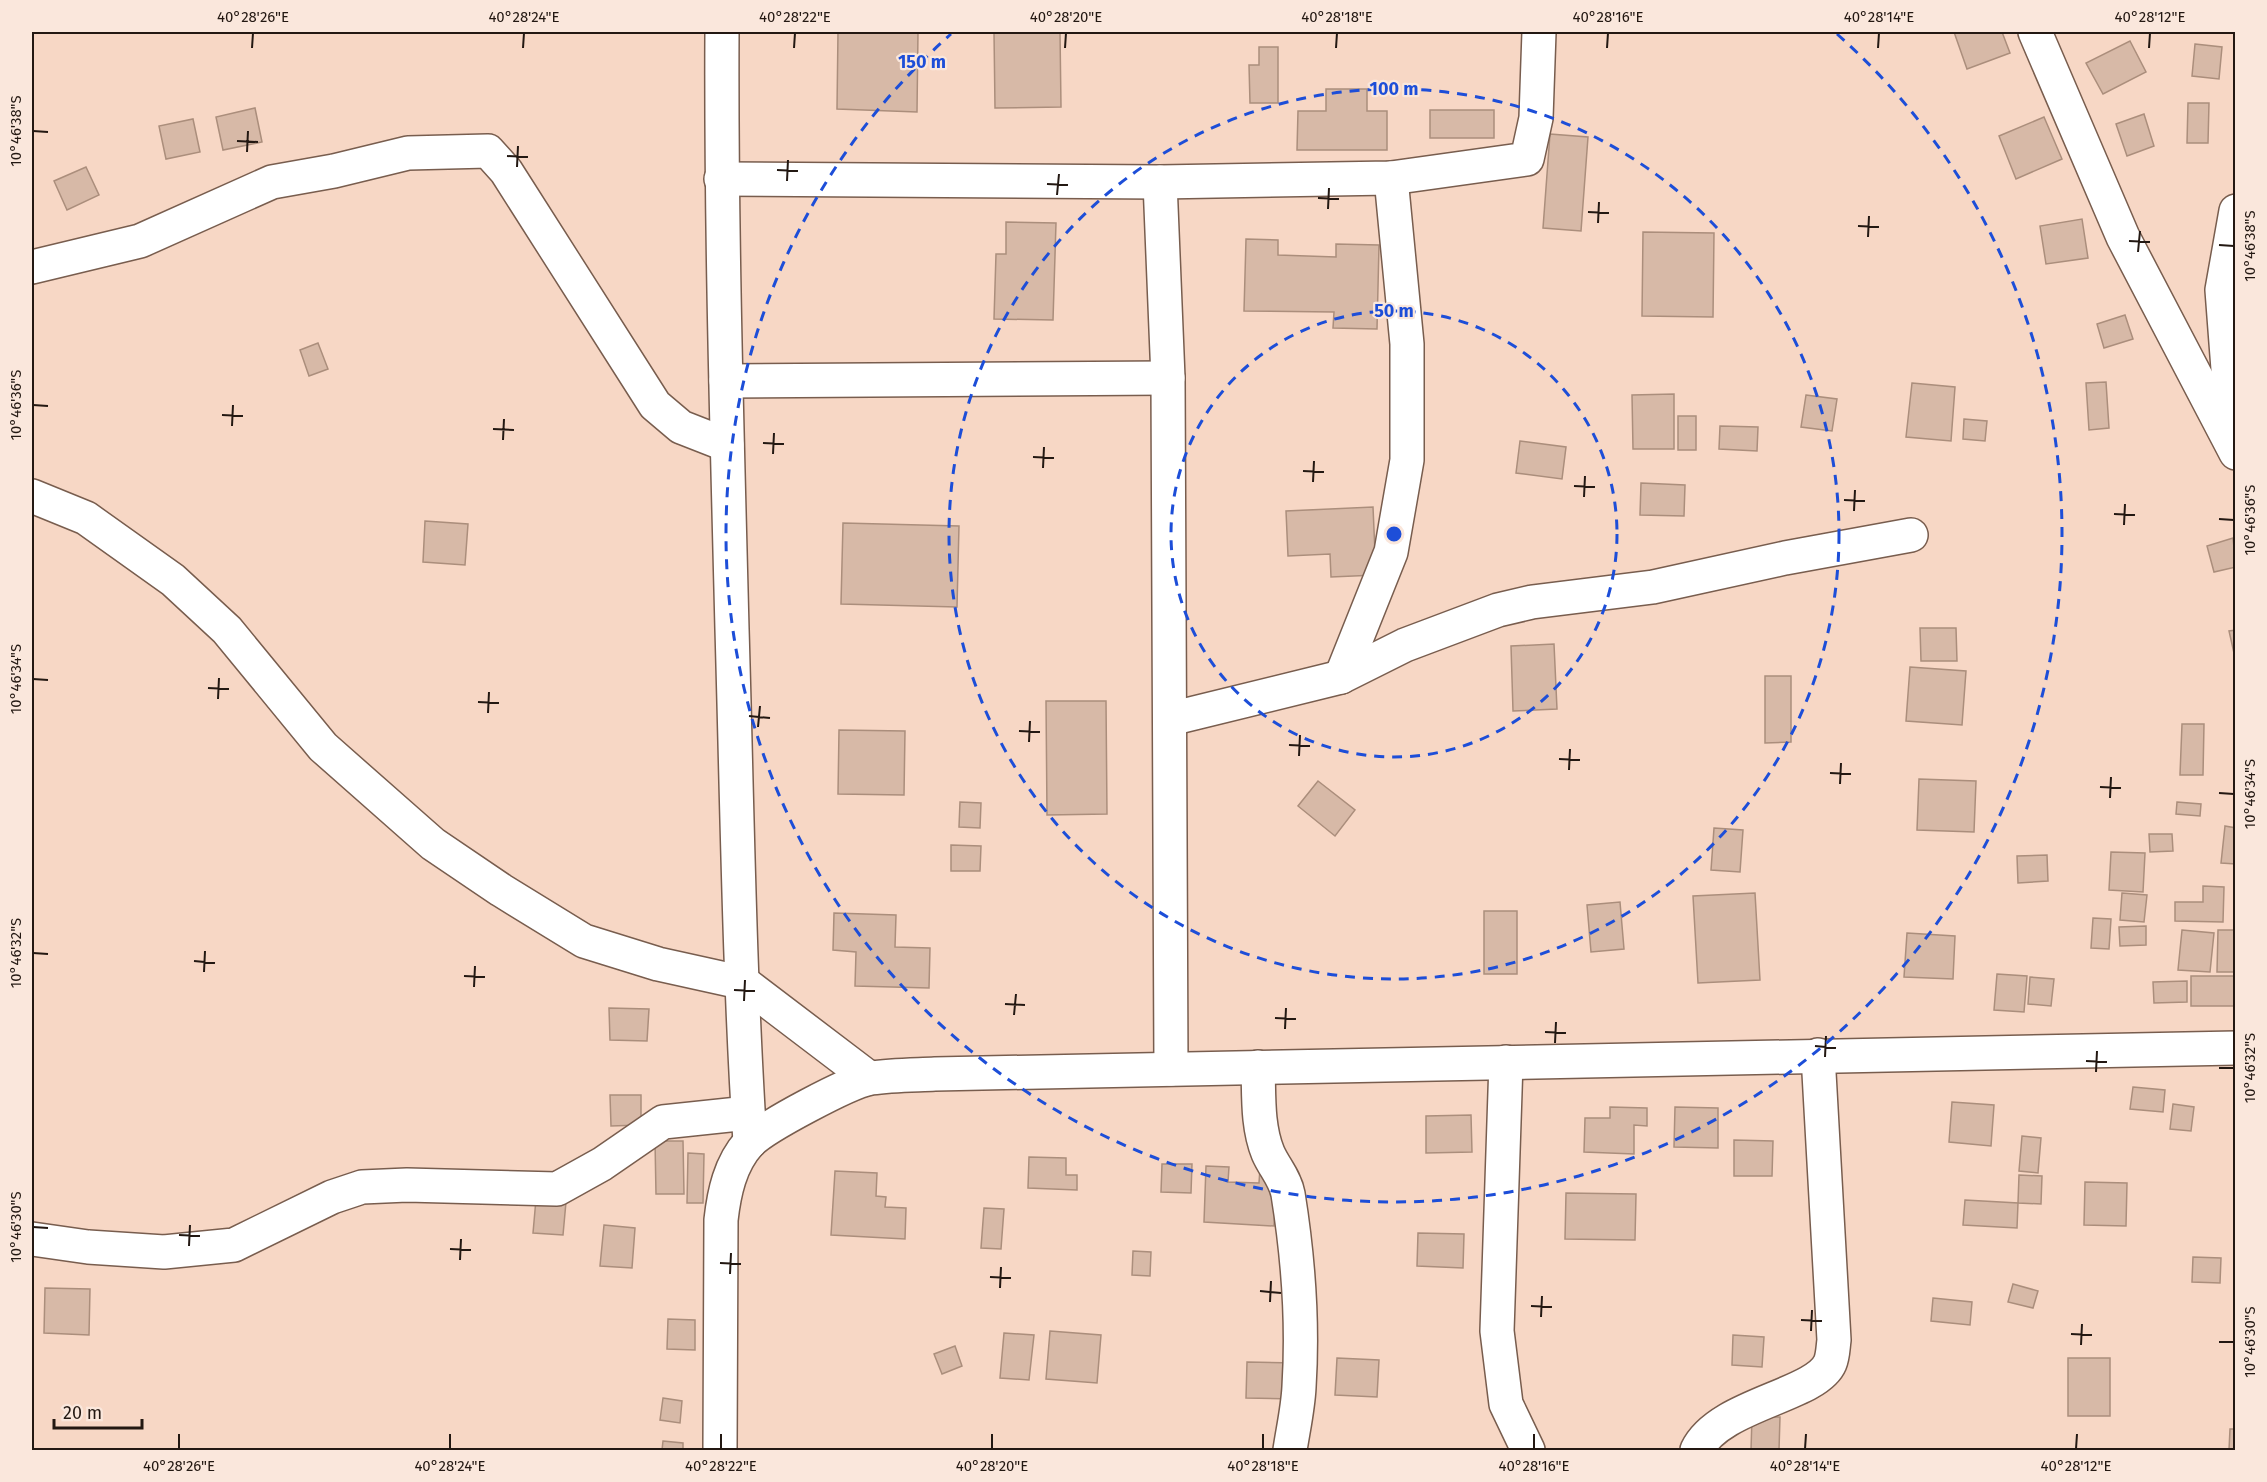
<svg xmlns="http://www.w3.org/2000/svg" width="2267" height="1482" font-family="'Fira Sans',sans-serif">
	<rect width="100%" height="100%" fill="#f7d7c5"/>
	<!-- building -->
	<g fill="#d7b9a7" stroke="#ab8e7c" stroke-width="1.5">
		<path d="M838 32H918L917 112 837 109Z"/>
		<path d="M994 32H1060L1061 107 995 108Z"/>
		<path d="M1954 32H2002L2010 53 1967 69Z"/>
		<path d="M2130 41 2146 72 2103 94 2086 63Z"/>
		<path d="M2195 44 2222 47 2219 79 2192 76Z"/>
		<path d="M1259 47H1278V103H1250L1249 65H1259Z"/>
		<path d="M1326 89H1367V111H1387V150H1297L1298 111H1326Z"/>
		<path d="M2188 103H2209L2208 143H2187Z"/>
		<path d="M255 108 262 142 223 150 216 117Z"/>
		<rect x="1430" y="110" width="64" height="28"/>
		<path d="M2144 114 2154 146 2127 156 2116 124Z"/>
		<path d="M2044 117 2062 159 2016 179 1999 136Z"/>
		<path d="M193 119 200 152 166 159 159 126Z"/>
		<path d="M1550 134 1588 137 1581 231 1543 228Z"/>
		<path d="M86 167 99 195 67 210 54 181Z"/>
		<path d="M2082 219 2088 258 2046 264 2040 226Z"/>
		<path d="M1006 222 1056 223 1053 320 994 319 996 254H1006Z"/>
		<path d="M1643 232 1714 233 1713 317 1642 316Z"/>
		<path d="M1246 239 1278 240V255L1336 257V244L1379 245 1377 329 1333 328 1334 312 1244 311Z"/>
		<path d="M2125 315 2133 339 2104 348 2097 324Z"/>
		<path d="M318 343 328 369 309 376 300 350Z"/>
		<path d="M2106 382 2109 428 2089 430 2086 383Z"/>
		<path d="M1912 383 1955 387 1951 441 1906 437Z"/>
		<path d="M1674 394V449H1633L1632 395Z"/>
		<path d="M1806 395 1837 399 1832 431 1801 427Z"/>
		<rect x="1678" y="416" width="18" height="34"/>
		<path d="M1964 419 1987 421 1985 441 1963 439Z"/>
		<path d="M1720 426 1758 427 1757 451 1719 449Z"/>
		<path d="M1520 441 1566 447 1562 479 1516 473Z"/>
		<path d="M1641 483 1685 485 1684 516 1640 515Z"/>
		<path d="M1373 507 1376 575 1331 577 1330 554 1288 556 1286 511Z"/>
		<path d="M425 521 468 524 465 565 423 562Z"/>
		<path d="M843 523 959 526 957 607 841 604Z"/>
		<path d="M2233 538 2236 567 2214 572 2207 546Z"/>
		<path d="M1920 628H1956L1957 661H1921Z"/>
		<path d="M2236 630V662L2229 631Z"/>
		<path d="M1554 644 1557 709 1513 711 1511 646Z"/>
		<path d="M1910 667 1966 671 1962 725 1906 721Z"/>
		<path d="M1765 676H1791V742L1765 743Z"/>
		<path d="M1046 701H1106L1107 814 1047 815Z"/>
		<path d="M2182 724H2204L2203 775H2180Z"/>
		<path d="M839 730 905 731 904 795 838 794Z"/>
		<path d="M1919 779 1976 781 1974 832 1917 830Z"/>
		<path d="M1318 781 1355 810 1335 836 1298 806Z"/>
		<path d="M960 802 981 803 980 828 959 827Z"/>
		<path d="M2177 802 2201 804 2200 816 2176 814Z"/>
		<path d="M2225 826 2236 828V864L2221 863Z"/>
		<path d="M1714 828 1743 830 1740 872 1711 870Z"/>
		<path d="M2149 834H2172L2173 851 2150 852Z"/>
		<path d="M951 845 981 846 980 871H951Z"/>
		<path d="M2111 852 2145 853 2143 892 2109 890Z"/>
		<path d="M2047 855 2048 881 2018 883 2017 856Z"/>
		<path d="M2203 886 2224 887 2223 922 2175 921V902H2203Z"/>
		<path d="M1755 893 1760 980 1698 983 1693 896Z"/>
		<path d="M2122 893 2147 895 2144 922 2120 920Z"/>
		<path d="M1620 902 1624 949 1591 952 1587 905Z"/>
		<rect x="1484" y="911" width="33" height="63"/>
		<path d="M834 913 896 915 895 947 930 948 929 988 855 986 856 952 833 950Z"/>
		<path d="M2093 918 2111 919 2109 949 2091 948Z"/>
		<path d="M2146 926V945L2120 946 2119 927Z"/>
		<path d="M2182 930 2214 933 2210 972 2178 970Z"/>
		<path d="M2218 930H2236V972H2217Z"/>
		<path d="M1907 933 1955 936 1953 979 1904 977Z"/>
		<path d="M1997 974 2027 976 2024 1012 1994 1010Z"/>
		<rect x="2191" y="976" width="45" height="30"/>
		<path d="M2030 977 2054 979 2051 1006 2028 1004Z"/>
		<path d="M2187 981V1002L2154 1003 2153 982Z"/>
		<path d="M609 1008 649 1009 647 1041 610 1040Z"/>
		<path d="M2133 1087 2165 1090 2163 1112 2130 1109Z"/>
		<path d="M610 1095H641V1125L611 1126Z"/>
		<path d="M1952 1102 1994 1105 1991 1146 1949 1142Z"/>
		<path d="M2173 1104 2194 1107 2191 1131 2170 1129Z"/>
		<path d="M1610 1107 1647 1108V1126L1634 1125V1154L1584 1152 1585 1118H1610Z"/>
		<path d="M1675 1107 1718 1108V1148L1674 1147Z"/>
		<path d="M1471 1115 1472 1152 1426 1153V1116Z"/>
		<path d="M2022 1136 2041 1138 2038 1173 2019 1171Z"/>
		<path d="M1734 1140 1773 1141 1772 1176H1734Z"/>
		<path d="M655 1141H683L684 1194H656Z"/>
		<path d="M688 1153 704 1154 703 1203H687Z"/>
		<path d="M1029 1157 1066 1158V1175H1077V1190L1028 1188Z"/>
		<path d="M1162 1164H1192L1191 1193 1161 1192Z"/>
		<path d="M1206 1166 1229 1167 1228 1182 1259 1183 1260 1168 1277 1169 1274 1226 1204 1222Z"/>
		<path d="M835 1171 877 1173 876 1196 886 1197 885 1207 906 1208 905 1239 831 1235Z"/>
		<path d="M2019 1175 2042 1176 2041 1204 2018 1203Z"/>
		<path d="M2085 1182 2127 1183 2126 1226 2084 1225Z"/>
		<path d="M1566 1193 1636 1194 1635 1240 1565 1239Z"/>
		<path d="M536 1199 566 1202 563 1235 533 1233Z"/>
		<path d="M1965 1200 2018 1203 2017 1228 1963 1225Z"/>
		<path d="M984 1208 1004 1209 1001 1249 981 1248Z"/>
		<path d="M604 1225 635 1228 632 1268 600 1266Z"/>
		<path d="M1418 1233 1464 1234 1463 1268 1417 1266Z"/>
		<path d="M1133 1251 1151 1252 1150 1276 1132 1275Z"/>
		<path d="M2193 1257 2221 1258 2220 1283 2192 1282Z"/>
		<path d="M2013 1284 2038 1291 2033 1308 2008 1302Z"/>
		<path d="M45 1288 90 1289 89 1335 44 1333Z"/>
		<path d="M1933 1298 1972 1302 1970 1325 1931 1321Z"/>
		<path d="M668 1319 695 1320V1350L667 1349Z"/>
		<path d="M1050 1331 1101 1335 1097 1383 1046 1379Z"/>
		<path d="M1004 1333 1034 1335 1029 1380 1000 1378Z"/>
		<path d="M1733 1335 1764 1337 1762 1367 1732 1365Z"/>
		<path d="M955 1346 962 1366 942 1374 934 1354Z"/>
		<path d="M1337 1358 1379 1360 1377 1397 1335 1395Z"/>
		<rect x="2068" y="1358" width="42" height="58"/>
		<path d="M1247 1362 1296 1363 1295 1399 1246 1398Z"/>
		<path d="M663 1398 682 1401 680 1423 660 1420Z"/>
		<path d="M1752 1417H1780L1779 1450H1751Z"/>
		<path d="M2230 1429H2236V1450H2229Z"/>
		<path d="M663 1441 683 1443V1450H662Z"/>
	</g>
	<g fill="none" stroke-linecap="round" stroke-linejoin="round">
		<defs>
			<g id="minor">
				<path d="M722 32C721 231 727 430 732 629 737 799 739 971 750 1142"/>
				<path d="M2035 32 2123 237 2236 453"/>
				<path d="M721 179 1160 182 1391 178 1527 159 1536 118 1539 32"/>
				<path d="M1160 182 1168 378 1171 1069"/>
				<path d="M32 267 140 241 272 182 334 171 408 153 488 151 506 171 655 405 681 427 727 445"/>
				<path d="M726 381 1168 378"/>
				<path d="M2233 435 2222 290 2236 211"/>
				<path d="M32 496 86 518 173 580 227 630 323 747 433 844 501 890 584 941 658 964 744 983 869 1078"/>
				<path d="M1341 677 1391 552 1407 460V344L1391 178"/>
				<path d="M1170 719 1341 677 1405 645 1498 610 1532 602 1653 587 1785 558 1911 535"/>
				<path d="M1506 1062 1497 1331 1506 1404 1528 1450"/>
				<path d="M1258 1067C1259 1095 1257 1126 1268 1153 1274 1167 1285 1178 1288 1194 1298 1256 1303 1324 1299 1387 1298 1408 1293 1430 1290 1450"/>
				<path d="M32 1239 88 1247 164 1252 234 1245 332 1197 362 1187 407 1185 557 1189 602 1164 663 1122 748 1113"/>
				<path d="M1697 1450C1719 1404 1816 1396 1830 1363 1833 1356 1833 1347 1834 1340L1818 1055"/>
			</g>
			<path id="secondary" d="M720 1450 721 1220C724 1193 730 1164 749 1143 764 1127 849 1082 871 1078 891 1075 914 1075 935 1074L2236 1048"/>
		</defs>
		<!-- minor casing -->
		<use href="#minor" stroke="#785d4e" stroke-width="36"/>
		<!-- secondary casing -->
		<use href="#secondary" stroke="#785d4e" stroke-width="36"/>
		<!-- minor -->
		<use href="#minor" stroke="#fff" stroke-width="33"/>
		<!-- secondary -->
		<use href="#secondary" stroke="#fff" stroke-width="33"/>
	</g>
	<!-- ticks -->
	<path fill="none" stroke="#231812" stroke-width="2" d="M252 48 253 33M523 48 524 33M794 48 795 33M1065 48 1066 33M1336 48 1337 33M1607 48 1608 33M1878 48 1879 33M2149 48 2150 33M33 131 48 132M237 141 258 142M247 152 248 131M507 156 528 157M517 167 518 146M777 170 798 171M787 181 788 160M1047 184 1068 185M1057 195 1059 174M1318 198 1339 199M1328 209 1329 188M1588 212 1609 213M1598 223 1599 202M1858 226 1879 227M1868 237 1869 216M2129 241 2150 242M2219 245 2234 246M2138 252 2140 231M33 405 48 406M222 415 243 416M232 426 233 405M493 429 514 430M503 440 504 419M763 443 784 444M773 454 774 433M1033 457 1054 458M1043 468 1044 447M1303 471 1324 472M1313 482 1314 461M1574 486 1595 487M1584 497 1585 476M1844 500 1865 501M1854 511 1855 490M2114 514 2135 515M2219 519 2234 520M2124 525 2125 504M33 679 48 680M208 688 229 689M218 699 219 678M478 702 499 703M488 713 489 692M749 716 770 718M758 727 760 706M1019 731 1040 732M1029 742 1030 721M1289 745 1310 746M1299 756 1300 735M1559 759 1580 760M1569 770 1570 749M1830 773 1851 774M1840 784 1841 763M2100 787 2121 788M2219 793 2234 794M2110 798 2111 777M33 953 48 954M194 961 215 963M204 972 205 951M464 976 485 977M474 987 475 966M734 990 755 991M744 1001 745 980M1005 1004 1025 1005M1014 1015 1016 994M1275 1018 1296 1019M1285 1029 1286 1008M1545 1032 1566 1033M1555 1043 1556 1022M1815 1046 1836 1048M1825 1057 1826 1036M2086 1061 2107 1062M2219 1068H2234M2096 1072 2097 1051M33 1227 48 1228M179 1235 200 1236M189 1246 190 1225M450 1249 471 1250M460 1260 461 1239M720 1263 741 1264M730 1274 731 1253M990 1277 1011 1278M1000 1288 1001 1267M1260 1291 1281 1293M1270 1302 1271 1281M1531 1306 1552 1307M1541 1317 1542 1296M1801 1320 1822 1321M1811 1331 1812 1310M2071 1334 2092 1335M2219 1342H2234M2081 1345 2082 1324M179 1449V1434M450 1449V1434M721 1449V1434M992 1449V1434M1263 1449V1434M1534 1449V1434M1805 1449 1806 1434M2076 1449 2077 1434"/>
	<!-- distance rings -->
	<g fill="none" stroke="#1d4ed8" stroke-width="3" stroke-dasharray="10 8">
		<circle cx="1394" cy="534" r="223"/>
		<circle cx="1394" cy="534" r="445"/>
		<path d="M1837 34A668 668 0 1 1 951 34"/>
	</g>
	<circle cx="1394" cy="534" r="9" fill="#1d4ed8" stroke="#fae7dc" stroke-width="3"/>
	<g font-size="18" text-anchor="middle" font-weight="bold" fill="#1d4ed8" stroke="#fae7dc" stroke-width="4.5" stroke-linejoin="round" paint-order="stroke">
		<text x="922" y="68">150 m</text>
		<text x="1394" y="95">100 m</text>
		<text x="1394" y="317">50 m</text>
	</g>
	<!-- border -->
	<rect width="2267" height="1482" fill="none" stroke="#fae7dc" stroke-width="66"/>
	<!-- scale -->
	<path d="M54 1419v9h88v-9" fill="none" stroke="#231812" stroke-width="3"/>
	<text x="63" y="1419" font-size="18" fill="#231812" stroke="#fae7dc" stroke-width="4.5" paint-order="stroke">20 m</text>
	<rect x="33" y="33" width="2201" height="1416" fill="none" stroke="#231812" stroke-width="2"/>
	<g font-size="15" text-anchor="middle" fill="#231812">
		<text x="253" y="22">40°28'26"E</text>
		<text x="524" y="22">40°28'24"E</text>
		<text x="795" y="22">40°28'22"E</text>
		<text x="1066" y="22">40°28'20"E</text>
		<text x="1337" y="22">40°28'18"E</text>
		<text x="1608" y="22">40°28'16"E</text>
		<text x="1879" y="22">40°28'14"E</text>
		<text x="2150" y="22">40°28'12"E</text>
		<text transform="translate(16 131) rotate(-90)" y="5">10°46'38"S</text>
		<text transform="translate(2250 246) rotate(-90)" y="5">10°46'38"S</text>
		<text transform="translate(16 405) rotate(-90)" y="5">10°46'36"S</text>
		<text transform="translate(2250 520) rotate(-90)" y="5">10°46'36"S</text>
		<text transform="translate(16 679) rotate(-90)" y="5">10°46'34"S</text>
		<text transform="translate(2250 794) rotate(-90)" y="5">10°46'34"S</text>
		<text transform="translate(16 953) rotate(-90)" y="5">10°46'32"S</text>
		<text transform="translate(2250 1068) rotate(-90)" y="5">10°46'32"S</text>
		<text transform="translate(16 1227) rotate(-90)" y="5">10°46'30"S</text>
		<text transform="translate(2250 1342) rotate(-90)" y="5">10°46'30"S</text>
		<text x="179" y="1471">40°28'26"E</text>
		<text x="450" y="1471">40°28'24"E</text>
		<text x="721" y="1471">40°28'22"E</text>
		<text x="992" y="1471">40°28'20"E</text>
		<text x="1263" y="1471">40°28'18"E</text>
		<text x="1534" y="1471">40°28'16"E</text>
		<text x="1805" y="1471">40°28'14"E</text>
		<text x="2076" y="1471">40°28'12"E</text>
	</g>
</svg>
